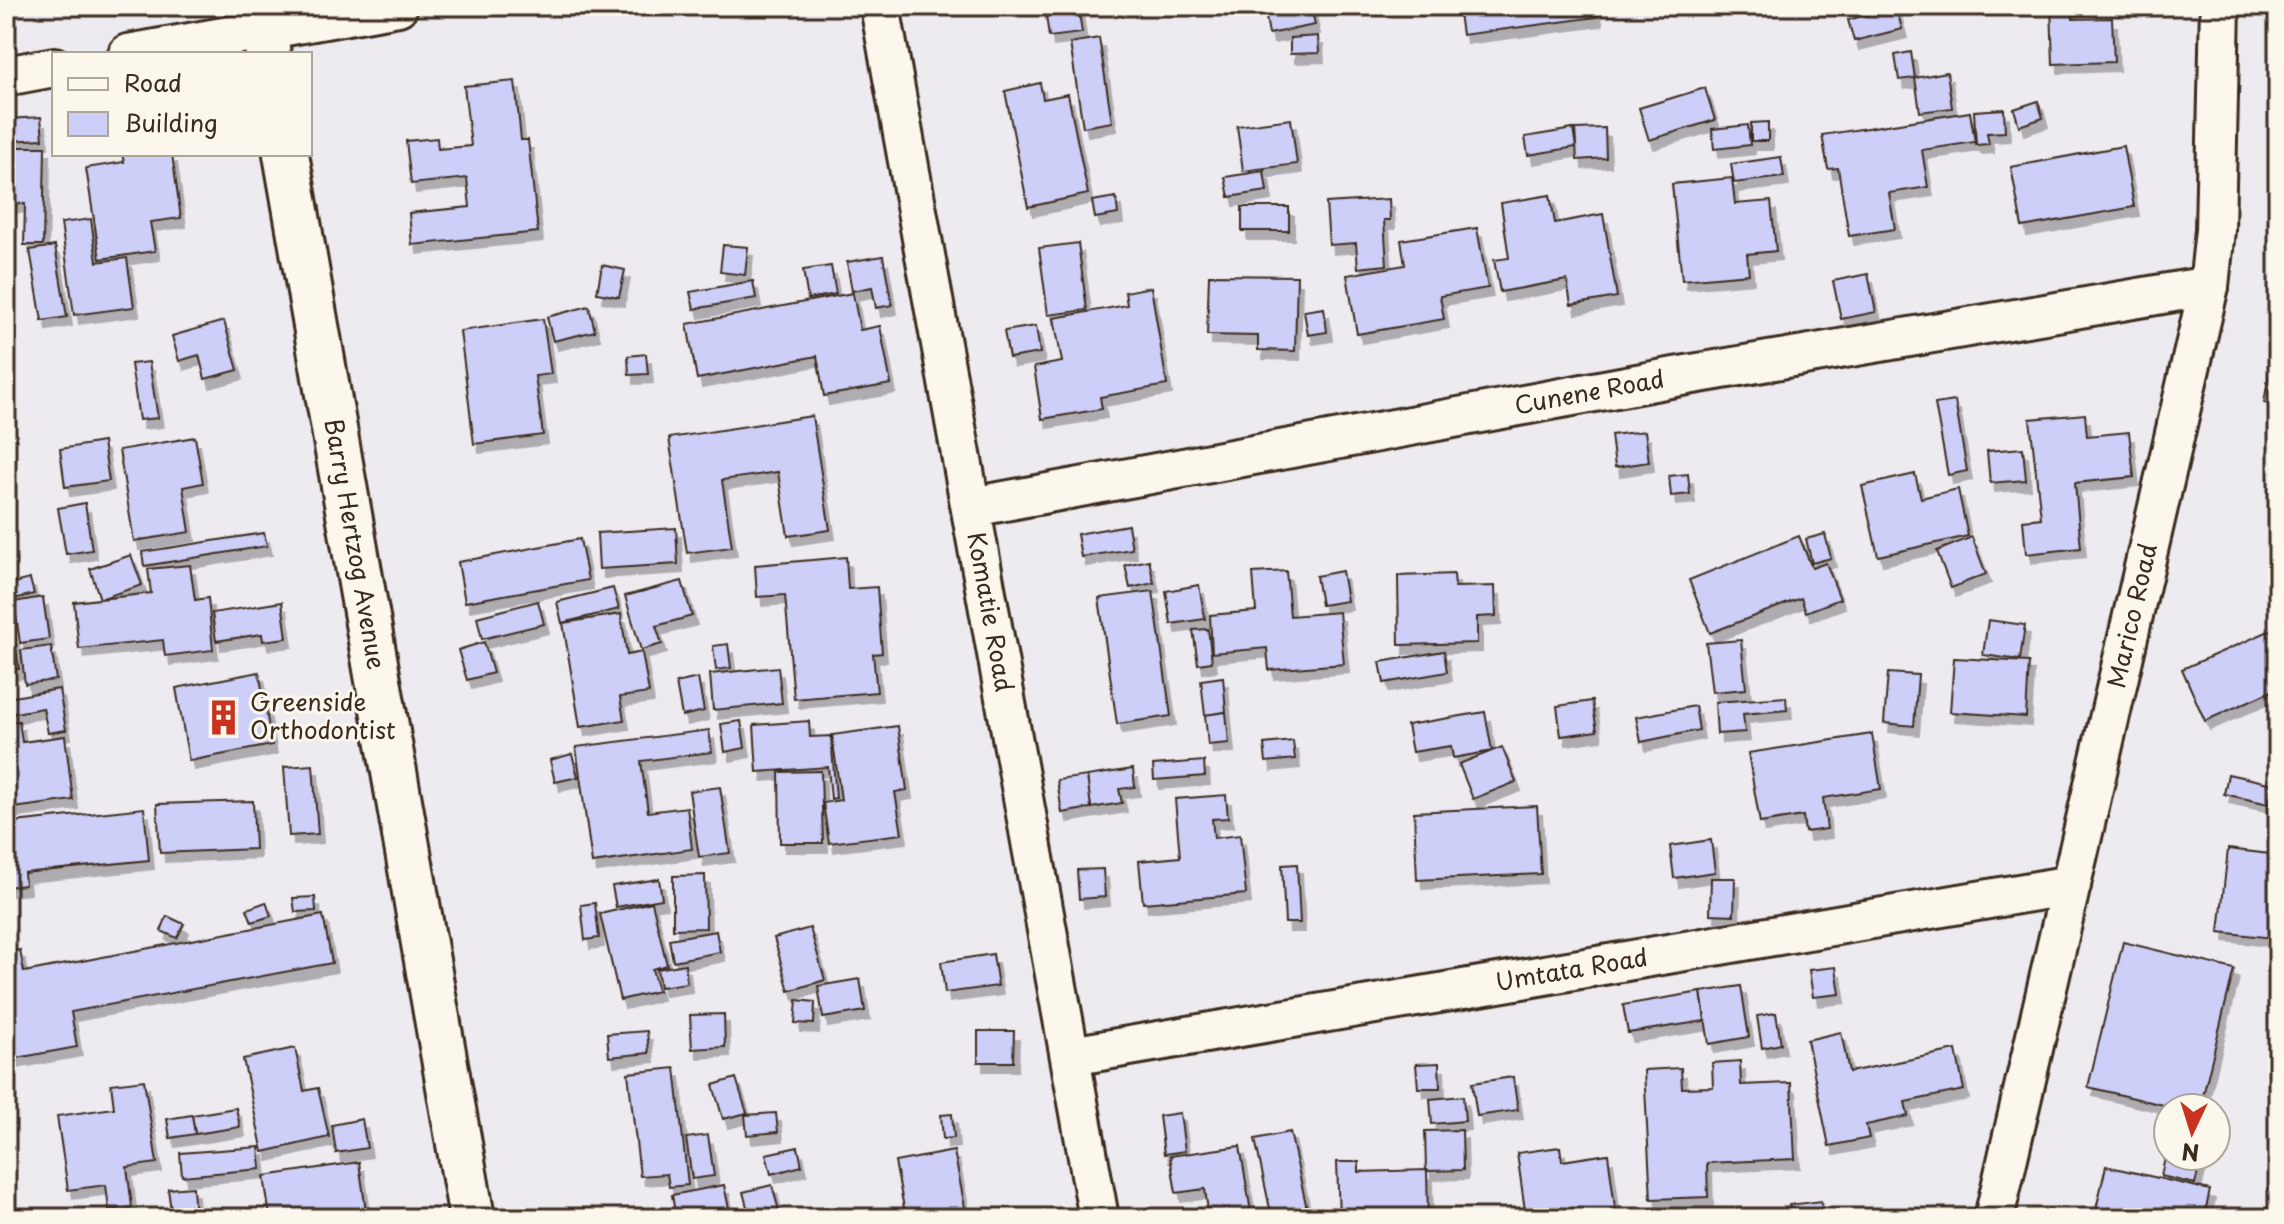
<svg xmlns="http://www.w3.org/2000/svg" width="2284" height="1224" font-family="'Playpen Sans',sans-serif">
	<defs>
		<filter id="shadow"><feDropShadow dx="5" dy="9" stdDeviation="0" flood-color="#0004"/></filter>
	</defs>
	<rect width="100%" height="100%" fill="#edebf0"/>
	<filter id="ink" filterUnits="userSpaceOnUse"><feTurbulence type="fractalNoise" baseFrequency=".0125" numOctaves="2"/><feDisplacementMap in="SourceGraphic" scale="16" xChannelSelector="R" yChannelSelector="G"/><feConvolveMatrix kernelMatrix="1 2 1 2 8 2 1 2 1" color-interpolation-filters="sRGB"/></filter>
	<g filter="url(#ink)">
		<!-- building -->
		<g fill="#cdcff8" stroke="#3b2a1e" stroke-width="2" filter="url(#shadow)">
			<path d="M1078 6 1082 33 1049 37 1045 8Z"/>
			<path d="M1264 6H1311L1315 25 1269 34Z"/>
			<path d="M1458 6H1596L1597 17 1462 35Z"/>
			<path d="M2051 6H2073V19L2112 18 2114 62 2053 64Z"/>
			<path d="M1896 7 1902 29 1854 41 1848 20Z"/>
			<path d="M1318 36 1319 53 1290 54V38Z"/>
			<path d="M1099 38 1112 122 1083 127 1070 43Z"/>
			<path d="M1911 52 1915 78 1899 80 1895 55Z"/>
			<path d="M1947 72 1952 108 1920 112 1915 78Z"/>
			<path d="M515 81 521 140H528L538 232 412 245 409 213 470 207 467 178 411 184 406 141 437 138 438 149 471 146 464 86Z"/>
			<path d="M1040 83 1043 99 1068 94 1088 194 1028 207 1005 91Z"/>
			<path d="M1705 88 1715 120 1649 140 1639 108Z"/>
			<path d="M2038 101 2043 118 2019 126 2014 109Z"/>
			<path d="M2004 109 2005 132 1987 133 1989 144 1976 145 1974 111Z"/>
			<path d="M1970 112 1975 142 1922 150 1928 187 1889 193 1895 229 1849 236 1838 168 1828 169 1822 135Z"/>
			<path d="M41 117 43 139 9 141 7 119Z"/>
			<path d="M1291 119 1297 164 1243 171 1237 126Z"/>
			<path d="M1768 122V141H1751V123Z"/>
			<path d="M1748 125 1750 145 1714 149 1712 129Z"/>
			<path d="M1605 128 1606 158 1577 160 1575 129Z"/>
			<path d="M1573 129 1576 147 1528 155 1525 137Z"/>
			<path d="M2123 146 2134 207 2022 227 2011 167Z"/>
			<path d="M7 147H45L43 245H24L25 204 6 203Z"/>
			<path d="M122 154H172L181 218 150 222 155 251 100 259 86 168 124 162Z"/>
			<path d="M1781 157 1784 177 1734 183 1731 164Z"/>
			<path d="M1264 171 1267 191 1229 197 1225 177Z"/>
			<path d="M1732 178 1735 204 1771 201 1776 251 1747 254 1749 274 1682 280 1672 184Z"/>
			<path d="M1550 195 1555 223 1603 214 1617 297 1571 305 1567 280 1500 292 1494 260 1509 258 1501 203Z"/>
			<path d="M1116 197 1118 214 1095 218 1092 201Z"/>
			<path d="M1389 199 1390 220H1384L1387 265 1358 268 1356 243 1329 245 1326 203Z"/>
			<rect x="1242" y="207" width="47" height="24"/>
			<path d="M91 219 97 262 127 258 134 307 74 315 61 223Z"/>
			<path d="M1477 228 1488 288 1440 296 1444 319 1357 334 1347 275 1405 265 1401 240Z"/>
			<path d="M1078 243 1087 310 1048 315 1039 248Z"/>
			<path d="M723 245 748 247 745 275 720 272Z"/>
			<path d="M55 246 67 317 42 321 30 250Z"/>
			<path d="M883 256 892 305 876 308 872 287 852 291 847 262Z"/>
			<path d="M602 265 625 270 619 297 597 293Z"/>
			<path d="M831 266 836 294 808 299 803 270Z"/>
			<path d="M1868 274 1876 312 1841 319 1833 281Z"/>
			<path d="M1209 275 1297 276 1295 351 1258 350V336L1207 335Z"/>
			<path d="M753 281 756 298 694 309 690 292Z"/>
			<path d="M1151 287 1167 385 1100 397 1102 409 1042 419 1034 367 1062 362 1054 318 1127 305 1125 292Z"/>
			<path d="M853 293 860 330 880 326 891 384 824 396 817 356 697 379 687 324Z"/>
			<path d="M589 306 595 331 553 341 547 317Z"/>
			<path d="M1324 308 1327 332 1308 335 1304 311Z"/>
			<path d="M543 319 551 374 535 376 543 435 474 444 460 331Z"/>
			<path d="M224 321 238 370 205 379 199 355 179 361 172 336Z"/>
			<path d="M1036 326 1040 353 1009 358 1004 331Z"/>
			<path d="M646 354 648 374 629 375 628 356Z"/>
			<path d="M149 362 158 418 139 420 131 364Z"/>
			<path d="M2270 368 2278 369V406L2264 403Z"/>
			<path d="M1955 401 1967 471 1948 475 1935 404Z"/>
			<path d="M2085 414 2087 436 2129 432 2134 477 2075 483 2081 548 2026 554 2023 520 2041 518 2030 419Z"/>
			<path d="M812 416 830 530 788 536 778 472 722 480 732 547 687 553 669 438Z"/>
			<path d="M1645 431 1649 462 1615 467 1611 435Z"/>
			<path d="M195 437 203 483 183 487 190 532 134 541 119 450Z"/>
			<path d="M103 442 109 481 65 487 60 449Z"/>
			<path d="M2023 448 2026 480 1990 483 1987 451Z"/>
			<path d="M1688 474 1690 494 1671 496 1669 476Z"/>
			<path d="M1915 474 1921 498 1958 489 1968 536 1878 556 1862 486Z"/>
			<path d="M85 503 92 550 66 554 58 508Z"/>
			<path d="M1128 525 1132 549 1081 557 1077 534Z"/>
			<path d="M676 528 678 564 599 569 597 533Z"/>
			<path d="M264 533 267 546 144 566 142 552Z"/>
			<path d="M1825 534 1831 558 1812 563 1806 539Z"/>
			<path d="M1799 536 1812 568 1826 563 1840 599 1806 612 1801 598 1710 633 1689 580Z"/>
			<path d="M1972 537 1986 574 1951 588 1937 551Z"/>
			<path d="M580 539 588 580 465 602 458 562Z"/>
			<path d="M131 555 142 585 100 599 90 569Z"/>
			<path d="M846 557 848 589 877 587 882 653 873 654 877 692 794 699 785 595 757 597 755 565Z"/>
			<path d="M1149 560 1154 583 1130 588 1125 565Z"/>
			<path d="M190 565 195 600 208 598 213 650 165 656 163 640 79 649 74 602 151 593 148 569Z"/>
			<path d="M1286 571 1290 616 1339 612 1344 664 1269 670 1267 648 1212 653 1210 615 1256 611 1253 573Z"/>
			<path d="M1342 571 1347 601 1321 605 1316 576Z"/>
			<path d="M1454 574 1455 587 1495 586 1496 616 1477 617V643L1399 645 1398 576Z"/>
			<path d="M30 579 34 594 10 600 6 585Z"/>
			<path d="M682 581 692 616 656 626 662 644 641 650 625 596Z"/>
			<path d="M1199 585 1205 619 1171 624 1166 591Z"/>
			<path d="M613 588 619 609 562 623 557 602Z"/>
			<path d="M1153 591 1171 716 1117 724 1099 598Z"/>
			<path d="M43 597 49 639 20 643 14 602Z"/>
			<path d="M538 601 544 624 482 639 477 617Z"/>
			<path d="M282 602 287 638 263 641 262 634 216 641 212 613Z"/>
			<path d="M621 614 627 655 642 652 649 693 620 697 624 720 580 727 563 623Z"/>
			<path d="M1988 620 2025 625 2020 660 1983 655Z"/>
			<path d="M2278 627V688L2205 721 2182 669Z"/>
			<path d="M1208 629 1212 662 1198 664 1193 630Z"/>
			<path d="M14 635 19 669 6 671V637Z"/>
			<path d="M1741 640 1746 689 1712 692 1706 643Z"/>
			<path d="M484 642 493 673 467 680 458 650Z"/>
			<path d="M728 644 731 668 716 670 713 646Z"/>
			<path d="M51 646 56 680 25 684 21 650Z"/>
			<path d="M1444 651 1447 672 1384 683 1380 662Z"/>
			<path d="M1954 658 2029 662 2026 717 1950 712Z"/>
			<path d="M778 667 782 703 713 710 710 674Z"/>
			<path d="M259 672 272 745 189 761 176 688Z"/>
			<path d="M1888 673 1918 675 1914 726 1884 723Z"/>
			<path d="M1223 677 1226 712 1205 715 1201 680Z"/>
			<path d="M698 678 704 711 682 716 676 683Z"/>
			<path d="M59 689 66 730 48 733 43 708 10 714 8 698Z"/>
			<path d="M1786 697 1787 710 1743 714 1745 732 1717 734 1715 702Z"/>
			<path d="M1592 701 1597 731 1561 736 1557 706Z"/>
			<path d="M1695 706 1699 730 1641 742 1636 717Z"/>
			<path d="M1226 712 1229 743 1208 745 1205 715Z"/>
			<path d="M1485 712 1492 751 1453 758 1451 746 1412 752 1407 725Z"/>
			<path d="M19 721 22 742 65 736 73 800 6 809V723Z"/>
			<path d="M741 721 745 748 725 752 721 724Z"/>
			<path d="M809 721 810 737 831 736 836 798 831 799 828 767 757 772 754 725Z"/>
			<path d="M898 726 907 790 895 792 902 834 829 843 823 803 841 800 832 735Z"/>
			<path d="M709 730 712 752 641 761 648 812 687 807 692 849 592 863 576 747Z"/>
			<path d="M1872 734 1881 789 1823 798 1827 829 1805 832 1803 816 1760 823 1748 753Z"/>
			<path d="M1293 741 1295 759 1266 762 1264 744Z"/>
			<path d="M1502 747 1516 782 1473 799 1459 764Z"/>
			<path d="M572 754 578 777 555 782 550 760Z"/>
			<path d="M1204 761 1205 776 1154 780 1153 765Z"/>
			<path d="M313 765 318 834 289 836 284 767Z"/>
			<path d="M1133 769 1135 787 1119 789 1122 803 1091 808 1087 776Z"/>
			<path d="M821 771 823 843H780L779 772Z"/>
			<path d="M2228 774 2273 784 2269 804 2224 794Z"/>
			<path d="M1087 776 1091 808 1062 813 1057 780Z"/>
			<path d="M720 787 730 853 699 857 689 791Z"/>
			<path d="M1226 795 1228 818 1212 819 1214 838 1240 835 1246 894 1143 903 1139 861 1180 857 1175 799Z"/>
			<path d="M253 801 255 849 160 853 157 804Z"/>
			<path d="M1537 806 1541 874 1417 880 1414 812Z"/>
			<path d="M144 808 149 860 24 873 25 885 6 887V823Z"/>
			<path d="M1711 840 1715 872 1674 878 1670 846Z"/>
			<path d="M2228 849 2278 855 2273 938 2219 932Z"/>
			<path d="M1297 864 1300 923H1285L1282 865Z"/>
			<path d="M1103 869 1105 897 1079 899 1077 870Z"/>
			<path d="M705 875 706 928 673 929V876Z"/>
			<path d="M1711 878H1735L1734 915 1710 914Z"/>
			<path d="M659 879 662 899 616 907 612 886Z"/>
			<path d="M315 897 316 911 295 912 293 898Z"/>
			<path d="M266 902 271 916 252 922 247 909Z"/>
			<path d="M652 902 667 965 652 969 658 991 620 1000 600 914Z"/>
			<path d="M595 903 599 938 585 940 581 905Z"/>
			<path d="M323 915 332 963 71 1012 77 1047 6 1060V953L20 950 24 972Z"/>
			<path d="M167 916 184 924 177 938 161 931Z"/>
			<path d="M810 928 825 980 789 991 774 938Z"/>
			<path d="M716 931 720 952 673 961 669 939Z"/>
			<path d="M2123 942 2234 969 2200 1108H2176L2088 1087Z"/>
			<path d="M993 954 998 986 945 993 941 962Z"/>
			<path d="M685 964 687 983 660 987 657 969Z"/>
			<path d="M1836 967 1840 994 1813 997 1809 970Z"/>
			<path d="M860 979 865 1011 823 1018 818 986Z"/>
			<path d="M1741 986 1749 1037 1709 1044 1701 992Z"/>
			<path d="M1701 992 1705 1021 1628 1033 1623 1005Z"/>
			<path d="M797 1000 815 1002 814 1024 795 1023Z"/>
			<path d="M1776 1013 1781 1044 1762 1048 1757 1016Z"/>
			<path d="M724 1014 725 1047 692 1049 690 1015Z"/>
			<path d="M647 1031 649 1053 609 1057 607 1034Z"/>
			<path d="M978 1031H1014L1013 1062H978Z"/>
			<path d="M1841 1032 1849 1072 1956 1050 1964 1090 1905 1102 1908 1116 1866 1125 1869 1138 1829 1146 1807 1040Z"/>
			<path d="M295 1048 304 1091 318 1088 329 1137 263 1152 243 1059Z"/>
			<path d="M1740 1061 1741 1085 1791 1083 1795 1159 1707 1163 1708 1197 1651 1199 1644 1070 1681 1068 1682 1088 1713 1087 1712 1063Z"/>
			<path d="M1439 1063 1440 1088H1418L1416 1064Z"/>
			<path d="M675 1068 688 1185 669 1187 667 1174 640 1176 628 1073Z"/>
			<path d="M1513 1077 1518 1110 1477 1116 1472 1083Z"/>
			<path d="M736 1078 747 1113 723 1119 713 1085Z"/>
			<path d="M144 1080 157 1163 127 1167 132 1207 109 1210 106 1185 68 1190 57 1116 114 1108 111 1084Z"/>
			<path d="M1463 1096 1465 1121 1432 1124 1430 1099Z"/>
			<path d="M236 1108 240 1127 195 1134 192 1115Z"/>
			<path d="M776 1113 778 1132 747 1135 745 1115Z"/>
			<path d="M1180 1113 1185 1151 1164 1154 1159 1116Z"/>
			<path d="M952 1114 954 1138 943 1139 941 1115Z"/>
			<path d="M192 1115 195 1134 170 1138 167 1119Z"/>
			<path d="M362 1119 367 1148 336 1153 332 1125Z"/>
			<path d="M1462 1130 1463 1170 1426 1171 1425 1131Z"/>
			<path d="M1290 1132 1309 1218H1272L1255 1139Z"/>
			<path d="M708 1135 714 1176 692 1179 686 1138Z"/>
			<path d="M2168 1145V1156H2202L2195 1184 2161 1176Z"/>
			<path d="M1240 1146 1252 1218H1209L1205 1189 1176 1193 1170 1156Z"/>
			<path d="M259 1147 261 1169 182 1176 180 1153Z"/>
			<path d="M798 1147 802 1166 771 1174 766 1154Z"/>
			<path d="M1560 1147 1562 1161 1608 1154 1616 1215 1526 1218 1517 1153Z"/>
			<path d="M954 1151 967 1218H906L895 1162Z"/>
			<path d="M359 1162 367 1218H270L264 1176Z"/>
			<path d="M1337 1162H1359V1172L1427 1170 1428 1218H1339Z"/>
			<path d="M2106 1166 2210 1190 2204 1218H2094Z"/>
			<path d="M724 1185 731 1218H676L672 1195Z"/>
			<path d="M772 1185 781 1218H750L743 1192Z"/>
			<path d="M193 1187 195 1218H172L168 1189Z"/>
			<path d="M1821 1201 1823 1218H1792L1789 1205Z"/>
		</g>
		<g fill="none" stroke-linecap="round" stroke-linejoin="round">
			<defs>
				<g id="street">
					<path id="s1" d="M880 6 1099 1218"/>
					<path d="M128 54 398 6"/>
					<path d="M6 76 54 67"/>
					<path id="s2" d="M972 507 1675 377 2209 286"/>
					<path id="s3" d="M1071 1056 2071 885"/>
					<path id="s4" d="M1994 1218 2209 286 2215 230 2220 6"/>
				</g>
				<g id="secondary">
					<path d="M260 6 268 54"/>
					<path id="s5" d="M286 154 472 1218"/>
				</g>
			</defs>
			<!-- street casing -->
			<use href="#street" stroke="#3b2a1e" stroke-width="44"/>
			<!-- secondary casing -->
			<use href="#secondary" stroke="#3b2a1e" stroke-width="50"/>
			<!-- street -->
			<use href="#street" stroke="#fbf7ec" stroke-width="38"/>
			<!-- secondary -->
			<use href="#secondary" stroke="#fbf7ec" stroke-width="44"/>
		</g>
	</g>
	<!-- icons -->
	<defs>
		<symbol id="building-bare" viewBox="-9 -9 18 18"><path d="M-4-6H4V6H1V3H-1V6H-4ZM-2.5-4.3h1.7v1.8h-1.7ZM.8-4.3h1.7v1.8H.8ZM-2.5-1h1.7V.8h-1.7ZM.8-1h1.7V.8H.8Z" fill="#c8321e" stroke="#fbf7ec" stroke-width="2.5" paint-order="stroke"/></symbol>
	</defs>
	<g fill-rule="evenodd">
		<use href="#building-bare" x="198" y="692" width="51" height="51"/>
	</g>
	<g text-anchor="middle" stroke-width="6" stroke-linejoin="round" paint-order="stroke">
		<!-- street labels -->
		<g font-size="24" fill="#3b2a1e" stroke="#fbf7ec">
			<text dy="8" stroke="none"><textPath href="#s2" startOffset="628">Cunene Road</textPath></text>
			<text dy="8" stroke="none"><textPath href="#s5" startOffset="396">Barry Hertzog Avenue</textPath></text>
			<text dy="8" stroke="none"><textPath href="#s1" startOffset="616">Komatie Road</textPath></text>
			<text dy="8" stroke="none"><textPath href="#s4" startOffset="618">Marico Road</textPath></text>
			<text dy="8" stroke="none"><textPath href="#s3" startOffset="508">Umtata Road</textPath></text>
		</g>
		<!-- poi labels -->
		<g font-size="24" fill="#3b2a1e" stroke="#fbf7ec" text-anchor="start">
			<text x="250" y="711">Greenside<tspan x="250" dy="28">Orthodontist</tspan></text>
		</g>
	</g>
	<!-- margin -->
	<rect width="2284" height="1224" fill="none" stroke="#fbf7ec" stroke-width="32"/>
	<rect x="16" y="16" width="2252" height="1192" fill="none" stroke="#3b2a1e" stroke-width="3" filter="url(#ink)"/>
	<!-- legend -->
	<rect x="52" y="52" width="260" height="104" fill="#fbf7ec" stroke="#aea59a" stroke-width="2"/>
	<rect x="68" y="78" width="40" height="12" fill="#fbf7ec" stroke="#aea59a" stroke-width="2"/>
	<text x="124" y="92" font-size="24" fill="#3b2a1e">Road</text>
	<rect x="68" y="112" width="40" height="24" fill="#cdcff8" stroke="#aea59a" stroke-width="2"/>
	<text x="124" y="132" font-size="24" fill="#3b2a1e">Building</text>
	<!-- north arrow -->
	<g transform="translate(2192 1132) rotate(184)"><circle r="38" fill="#fbf7ec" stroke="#aea59a" stroke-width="2"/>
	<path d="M0-6L14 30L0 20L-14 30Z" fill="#c8321e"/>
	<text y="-12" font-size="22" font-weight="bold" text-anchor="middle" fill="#3b2a1e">N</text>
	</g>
</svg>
